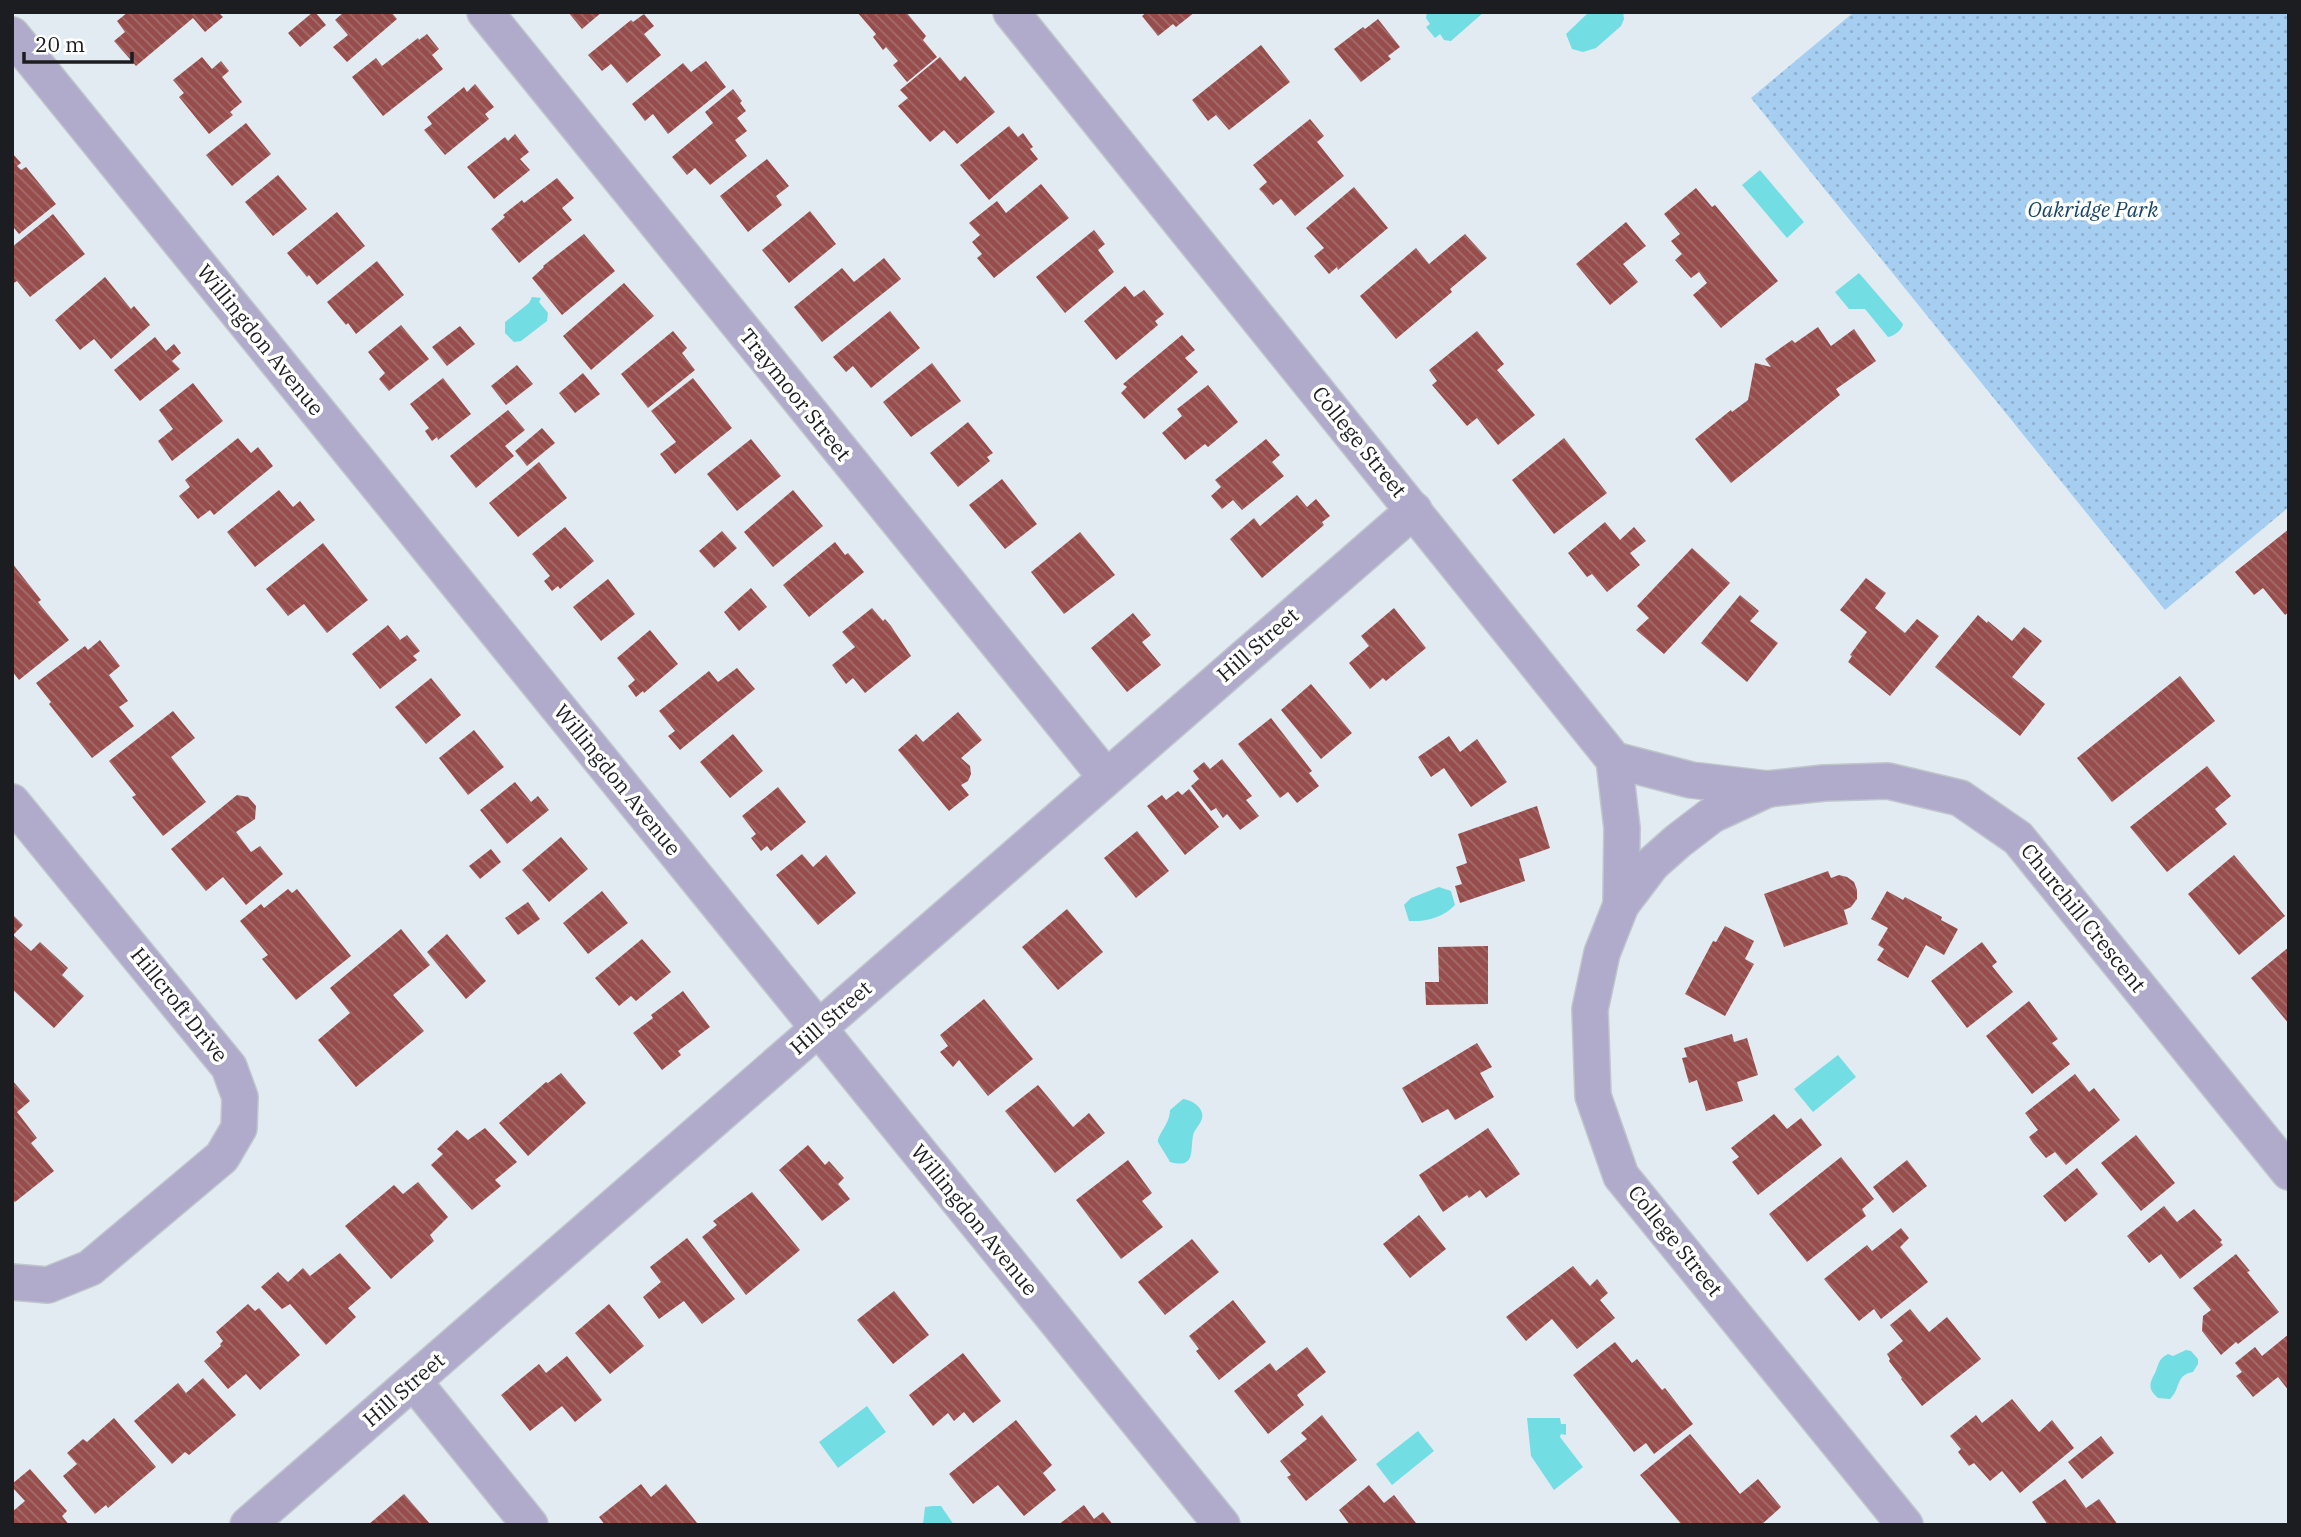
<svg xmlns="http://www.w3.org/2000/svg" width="2301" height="1537" font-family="'IBM Plex Serif',serif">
	<defs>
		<pattern id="park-dots" width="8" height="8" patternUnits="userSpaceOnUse" patternTransform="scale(1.75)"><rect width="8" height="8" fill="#a6cef1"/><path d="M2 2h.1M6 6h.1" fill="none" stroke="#8eb0ce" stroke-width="1.8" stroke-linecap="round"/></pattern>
		<pattern id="building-back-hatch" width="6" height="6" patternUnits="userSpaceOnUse" patternTransform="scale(1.75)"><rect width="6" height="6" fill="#974d4b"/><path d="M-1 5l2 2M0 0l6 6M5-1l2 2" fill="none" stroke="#a26e6d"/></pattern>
	</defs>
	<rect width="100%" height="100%" fill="#e3ebf2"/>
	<!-- park -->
	<path fill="url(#park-dots)" d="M1854 12H2289V507L2165 610 1751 98Z"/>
	<!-- water -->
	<g fill="#72dee3">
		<path d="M1484 12 1451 41 1444 40 1440 34 1435 38 1426 27 1430 24 1426 18 1427 12Z"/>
		<path d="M1589 12H1623L1624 19 1621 26 1596 48 1583 52 1572 49 1566 34Z"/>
		<path d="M1760 170 1804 222 1787 238 1742 185Z"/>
		<path d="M1859 273 1903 324C1902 330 1894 336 1888 337L1865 309H1849L1835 292Z"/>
		<path d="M532 297 541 298 539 302 548 313 547 321 521 341 514 342 505 333V322L529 303Z"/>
		<path d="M1439 887 1451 891 1455 905C1444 917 1426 922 1409 921L1404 905 1411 898Z"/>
		<path d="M1838 1055 1856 1077 1813 1112 1794 1089Z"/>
		<path d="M1183 1099C1193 1100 1207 1110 1201 1121 1199 1126 1194 1130 1193 1136 1190 1151 1196 1169 1170 1162 1168 1158 1159 1144 1158 1142 1157 1135 1170 1124 1170 1110Z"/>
		<path d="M2186 1350 2191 1351 2198 1359V1364L2193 1372C2175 1375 2181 1389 2170 1399L2158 1398C2148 1389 2149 1384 2155 1373 2159 1364 2158 1359 2168 1354L2173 1356Z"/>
		<path d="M867 1406 886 1432 838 1468 819 1442Z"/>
		<path d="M1527 1418H1560L1561 1424H1566V1435L1561 1434 1560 1437 1583 1467 1554 1490 1531 1456Z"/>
		<path d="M1418 1431 1434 1451 1392 1485 1376 1464Z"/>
		<path d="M933 1506H941L954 1525H923L925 1507Z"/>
	</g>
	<!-- building -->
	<g fill="url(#building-back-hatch)">
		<path d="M128 12H218L223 17 205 32 193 18 136 66 114 41 125 32 117 21Z"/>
		<path d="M313 12H315L326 25 300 47 288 33Z"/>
		<path d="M344 12H391L397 19 347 62 333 47 348 35 335 20Z"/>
		<path d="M568 12H602L582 29Z"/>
		<path d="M857 12H906L926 36 923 40 937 57 907 82 893 65 898 61 886 47 883 50 873 37 876 34Z"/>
		<path d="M1147 12H1195L1176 27 1173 24 1158 36 1142 16Z"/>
		<path d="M644 14 654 26 644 34 661 55 627 83 611 64 602 71 588 55 631 20 633 22Z"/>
		<path d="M1378 19 1400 47 1388 56 1391 59 1361 82 1334 49 1363 27 1365 29Z"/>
		<path d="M427 34 439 49 432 55 443 69 383 116 352 77 376 58 382 66 418 38 419 40Z"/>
		<path d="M1261 45 1290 82 1229 130 1216 115 1208 121 1192 100Z"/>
		<path d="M202 57 212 69 221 61 229 71 222 77 242 102 230 112 233 115 209 134 179 97 184 93 173 80Z"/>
		<path d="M940 57 960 81 965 76 995 112 957 144 944 130 930 142 898 106 908 98 900 90Z"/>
		<path d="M706 61 726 87 668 134 653 114 645 121 632 104 683 63 691 72Z"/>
		<path d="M475 84 494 107 485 114 489 119 445 155 424 130 432 124 427 117 464 87 467 92Z"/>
		<path d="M733 89 742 101 740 103 746 111 737 118 747 131 735 140 747 156 710 185 695 168 687 175 672 157 713 123 705 112Z"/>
		<path d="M1310 119 1324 136 1317 142 1344 176 1295 216 1281 199 1273 205 1263 193 1259 189 1267 182 1253 165Z"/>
		<path d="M246 123 271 154 232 186 206 155Z"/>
		<path d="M1009 126 1018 137 1023 133 1033 147 1030 149 1038 159 989 200 960 165Z"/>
		<path d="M515 134 529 152 520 159 530 170 494 199 467 167 505 137 508 141Z"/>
		<path d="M12 153 21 163 17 166 21 170 26 167 56 204 19 234 14 228 12 229Z"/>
		<path d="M767 159 789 186 776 196 782 205 748 232 720 196Z"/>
		<path d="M278 175 307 209 273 236 245 202Z"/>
		<path d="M557 178 574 198 562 208 572 220 519 263 491 229 505 217 503 215 522 200 524 203Z"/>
		<path d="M1041 184 1069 218 994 278 977 258 982 254 972 242 980 235 969 223 997 201 1006 213Z"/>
		<path d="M1354 187 1388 228 1338 270 1337 267 1329 274 1314 256 1324 248 1306 228Z"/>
		<path d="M1696 188 1712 207 1715 205 1778 281 1721 328 1693 295 1707 283 1699 272 1691 278 1675 260 1682 254 1671 241 1680 234 1664 214Z"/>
		<path d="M810 211 836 244 789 283 762 250Z"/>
		<path d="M337 212 365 246 317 285 309 275 307 277 287 253Z"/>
		<path d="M53 214 85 254 30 297 17 281 12 284V247Z"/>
		<path d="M1626 222 1646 246 1623 264 1638 282 1610 305 1576 264Z"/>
		<path d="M1094 230 1105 244 1098 250 1114 272 1065 313 1036 277Z"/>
		<path d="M584 234 615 271 562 315 532 278 544 267 543 266Z"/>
		<path d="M1465 234 1487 258 1450 289 1452 292 1396 339 1360 296 1416 248 1429 264Z"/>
		<path d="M884 258 901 279 822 342 794 307 842 268 854 282Z"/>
		<path d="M377 261 404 295 356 334 348 323 346 325 327 302Z"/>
		<path d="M105 277 131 309 134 306 150 325 111 359 94 339 80 350 55 320Z"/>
		<path d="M624 283 654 316 591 370 563 336Z"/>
		<path d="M1125 286 1134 297 1144 290 1164 314 1155 321 1158 325 1116 360 1084 321Z"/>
		<path d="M890 311 920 348 871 388 853 366 846 372 833 357Z"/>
		<path d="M401 325 429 359 389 391 379 379 385 373 368 352Z"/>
		<path d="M460 326 475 344 447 366 432 347Z"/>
		<path d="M1818 327 1831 346 1854 329 1876 361 1836 389 1840 395 1731 483 1695 439 1731 410 1732 412 1748 400 1755 363 1771 367 1765 359 1792 340 1795 343Z"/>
		<path d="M673 331 687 348 682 353 695 370 648 408 621 374Z"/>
		<path d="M1477 331 1504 364 1497 370 1535 415 1498 445 1477 418 1467 426 1432 385 1437 381 1429 370Z"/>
		<path d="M1182 335 1195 350 1185 358 1198 372 1144 419 1121 393 1127 387 1123 384Z"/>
		<path d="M155 337 166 351 174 344 181 353 172 361 180 369 140 401 114 370Z"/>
		<path d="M932 363 961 401 911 437 883 402Z"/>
		<path d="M517 365 533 384 506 405 491 386Z"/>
		<path d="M583 373 600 394 575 413 559 393Z"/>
		<path d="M443 378 471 414 438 440 437 437 432 441 425 431 429 428 410 404Z"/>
		<path d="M693 378 732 428 675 474 660 454 676 442 651 411Z"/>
		<path d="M193 383 223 421 172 461 158 441 173 429 159 410Z"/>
		<path d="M1208 385 1238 422 1208 447 1205 444 1185 460 1162 433 1182 416 1177 409Z"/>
		<path d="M508 410 525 430 505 446 514 456 476 488 450 456Z"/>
		<path d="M968 422 993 453 987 457 990 461 958 487 930 453Z"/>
		<path d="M542 428 555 443 527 466 515 451Z"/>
		<path d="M238 438 251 453 258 447 273 466 214 515 210 510 198 519 179 496 190 487 185 480Z"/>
		<path d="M1564 438 1607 493 1554 534 1512 480Z"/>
		<path d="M751 439 781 476 737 511 707 474Z"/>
		<path d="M1266 439 1280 455 1272 462 1284 476 1242 510 1233 500 1222 509 1211 496 1221 487 1215 480Z"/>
		<path d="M539 462 567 498 518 537 489 503Z"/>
		<path d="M1002 479 1037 524 1005 549 969 505Z"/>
		<path d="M279 490 293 507 300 501 315 520 255 567 227 532Z"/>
		<path d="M793 490 823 526 773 567 744 532Z"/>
		<path d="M1297 495 1307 507 1316 499 1330 516 1322 522 1324 525 1262 578 1230 539 1254 518 1260 526Z"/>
		<path d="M1605 522 1620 540 1634 527 1646 541 1630 553 1640 565 1607 592 1592 574 1587 577 1568 553Z"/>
		<path d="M565 527 594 561 560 589 558 586 552 591 544 581 550 576 532 554Z"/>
		<path d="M2289 529V612L2285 615 2263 588 2254 595 2235 572Z"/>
		<path d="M722 531 737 548 714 568 699 551Z"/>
		<path d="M1080 532 1115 575 1064 614 1031 572Z"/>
		<path d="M835 542 845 555 848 553 864 572 809 617 783 585Z"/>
		<path d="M323 543 368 600 327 633 304 604 288 616 266 589Z"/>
		<path d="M1692 548 1730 583 1664 654 1636 630 1649 618 1637 606Z"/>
		<path d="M12 563 41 600 38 602 41 606 69 640 19 680 12 671Z"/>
		<path d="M1866 578 1886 593 1875 608 1905 633 1917 619 1939 636 1890 696 1848 662 1852 656 1850 655 1867 632 1840 610Z"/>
		<path d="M608 579 635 614 601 641 573 607Z"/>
		<path d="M751 588 767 607 739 631 724 612Z"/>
		<path d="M1740 595 1759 611 1750 621 1778 643 1747 682 1701 643Z"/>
		<path d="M872 608 883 621 885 619 891 626 911 656 865 693 853 678 846 684 832 665 855 647 842 632Z"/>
		<path d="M1394 608 1426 648 1386 681 1383 678 1370 689 1349 663 1369 646 1361 636Z"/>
		<path d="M1133 613 1151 635 1142 642 1161 665 1127 692 1091 648Z"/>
		<path d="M1978 615 1987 623 1988 621 2012 641 2024 627 2042 641 2012 677 2045 704 2020 736 1935 667Z"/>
		<path d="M388 625 400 640 407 635 420 651 413 656 417 660 380 689 352 654Z"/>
		<path d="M650 630 678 664 644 693 643 691 636 697 628 686 635 680 617 658Z"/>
		<path d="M100 640 120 666 109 675 128 701 119 707 134 726 92 758 49 704 51 702 36 683 85 646 88 650Z"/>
		<path d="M737 668 755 689 680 750 668 736 675 731 659 711 709 671 718 682Z"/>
		<path d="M2180 676 2215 721 2112 802 2077 758Z"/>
		<path d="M431 678 461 715 426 744 395 707Z"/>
		<path d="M1311 684 1352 733 1321 759 1281 710Z"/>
		<path d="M173 711 195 738 171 757 206 802 163 836 132 797 136 795 109 761Z"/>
		<path d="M958 712 982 740 961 758 970 766 971 774 968 781 961 785 969 795 949 811 898 750 916 734 923 742Z"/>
		<path d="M1271 718 1312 771 1309 773 1319 786 1297 803 1288 792 1280 798 1238 744Z"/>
		<path d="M474 730 504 767 468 795 439 758Z"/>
		<path d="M733 734 763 771 730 798 700 762Z"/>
		<path d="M1449 736 1460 752 1477 739 1507 782 1471 807 1444 768 1431 777 1418 757Z"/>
		<path d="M1222 759 1252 796 1246 800 1259 816 1240 830 1227 814 1223 818 1216 808 1211 811 1191 786 1199 779 1193 771 1204 762 1210 769Z"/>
		<path d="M2207 766 2231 796 2215 809 2227 824 2167 872 2130 827Z"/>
		<path d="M515 782 531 802 538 796 549 810 507 844 480 810Z"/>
		<path d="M778 787 806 822 771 851 767 846 761 851 751 838 756 834 742 816Z"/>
		<path d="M1189 789 1219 827 1185 855 1147 806 1162 795 1166 800 1178 791 1182 795Z"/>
		<path d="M237 795 248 797 256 806 255 819 236 832 251 852 260 846 283 874 246 905 223 877 206 891 171 849Z"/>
		<path d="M1537 806 1550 848 1519 859 1525 881 1460 903 1455 886 1462 884 1456 867 1467 863 1458 834Z"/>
		<path d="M1137 831 1169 871 1136 898 1104 858Z"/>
		<path d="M561 837 588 869 549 902 522 870Z"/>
		<path d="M491 849 501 862 480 879 469 866Z"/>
		<path d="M802 854 813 867 826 855 856 893 818 925 776 875Z"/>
		<path d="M2234 855 2285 916 2239 955 2188 894Z"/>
		<path d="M1828 871 1831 878 1839 875 1847 877 1854 882 1857 890V899L1851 907 1844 910 1848 924 1784 947 1764 894Z"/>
		<path d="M288 889 292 893 297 889 351 956 296 1000 262 959 268 955 240 921 261 904 264 908Z"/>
		<path d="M602 891 628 923 588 954 563 923Z"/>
		<path d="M1887 891 1903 900 1905 897 1942 917 1941 920 1958 929 1944 955 1926 945 1908 978 1877 960 1884 949 1878 945 1888 928 1871 919Z"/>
		<path d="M528 902 540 919 518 935 505 918Z"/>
		<path d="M1067 909 1103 952 1058 990 1022 947Z"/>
		<path d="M12 914 23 925 13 935 31 951 40 942 68 968 62 975 84 996 54 1028 12 989Z"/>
		<path d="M1725 926 1754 941 1745 959 1754 964 1725 1016 1685 994 1713 941 1716 942Z"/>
		<path d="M401 929 430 965 393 995 424 1031 356 1087 318 1040 350 1013 330 988Z"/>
		<path d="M447 934 486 981 466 999 427 952Z"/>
		<path d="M642 939 671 972 636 1001 631 996 619 1006 595 978Z"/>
		<path d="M1982 942 1997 962 1992 966 2013 992 1967 1028 1931 981Z"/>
		<path d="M1488 946V1004L1426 1005 1425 982H1439L1438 947Z"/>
		<path d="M2289 947V1024L2251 978Z"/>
		<path d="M683 991 710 1027 678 1051 681 1055 662 1070 633 1033 653 1018 651 1015Z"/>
		<path d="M984 999 1033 1059 988 1096 959 1060 953 1067 940 1052 948 1046 940 1035Z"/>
		<path d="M2029 1001 2058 1039 2052 1043 2070 1064 2032 1094 1986 1036Z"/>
		<path d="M1732 1034 1734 1042 1747 1038 1758 1075 1737 1082 1743 1101 1706 1111 1697 1080 1689 1083 1682 1058 1687 1057 1684 1048Z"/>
		<path d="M1477 1043 1492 1067 1480 1073 1494 1097 1457 1119 1455 1120 1448 1109 1422 1123 1402 1088Z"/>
		<path d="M561 1073 586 1103 528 1156 499 1123 546 1082 548 1083Z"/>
		<path d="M2075 1074 2089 1092 2094 1088 2120 1120 2066 1165 2055 1152 2046 1158 2033 1143 2029 1137 2038 1130 2025 1113Z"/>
		<path d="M12 1080 30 1101 17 1112 37 1138 31 1143 54 1171 15 1202 12 1199Z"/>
		<path d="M1038 1085 1073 1127 1089 1113 1105 1133 1055 1173 1005 1111Z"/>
		<path d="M1774 1114 1787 1129 1801 1118 1822 1145 1758 1195 1732 1162 1739 1157 1731 1148Z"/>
		<path d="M485 1128 517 1162 495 1180 501 1186 472 1210 431 1165 443 1154 437 1149 457 1130 468 1140Z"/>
		<path d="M1488 1128 1520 1174 1486 1198 1480 1190 1469 1198 1467 1195 1443 1212 1419 1175Z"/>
		<path d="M2136 1135 2175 1183 2141 1211 2101 1163Z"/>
		<path d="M808 1145 825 1165 829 1161 844 1178 838 1184 850 1199 822 1221 779 1170Z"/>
		<path d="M1841 1157 1874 1199 1862 1209 1866 1216 1807 1262 1769 1214Z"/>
		<path d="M1128 1160 1152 1193 1142 1201 1163 1227 1121 1259 1076 1200Z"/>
		<path d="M1907 1160 1927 1186 1893 1213 1873 1187Z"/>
		<path d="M2077 1168 2098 1194 2065 1222 2043 1196Z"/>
		<path d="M418 1182 448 1217 430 1235 434 1241 391 1279 345 1226 394 1185 403 1194Z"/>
		<path d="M752 1192 800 1250 746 1295 702 1237 717 1225 713 1221Z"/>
		<path d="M2164 1206 2177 1222 2194 1209 2222 1240 2220 1242 2223 1245 2180 1279 2161 1254 2149 1263 2127 1236Z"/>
		<path d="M1419 1215 1446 1249 1410 1278 1383 1244Z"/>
		<path d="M1901 1228 1909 1238 1900 1247 1928 1282 1881 1319 1874 1309 1859 1321 1824 1279 1867 1245 1872 1251Z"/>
		<path d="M687 1238 735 1299 702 1324 684 1301 659 1319 643 1297 661 1282 650 1267Z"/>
		<path d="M1192 1239 1219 1272 1165 1315 1138 1282Z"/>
		<path d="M340 1253 371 1288 348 1308 356 1317 326 1345 290 1304 282 1309 261 1287 278 1272 288 1282 303 1268 310 1276Z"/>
		<path d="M2236 1254 2250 1271 2247 1272 2279 1312 2238 1344 2236 1342 2221 1355 2202 1331 2203 1316 2211 1310 2193 1288Z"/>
		<path d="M1573 1266 1590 1286 1597 1279 1608 1293 1600 1300 1615 1318 1577 1349 1552 1319 1526 1341 1506 1317Z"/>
		<path d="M894 1291 929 1335 893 1364 857 1320Z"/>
		<path d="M1233 1300 1266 1342 1219 1380 1196 1351 1199 1349 1189 1336Z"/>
		<path d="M248 1304 255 1311 259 1308 300 1355 260 1390 246 1374 228 1389 204 1361 221 1346 220 1344 223 1341 216 1332Z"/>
		<path d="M609 1304 644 1346 610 1374 575 1333Z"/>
		<path d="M1910 1309 1929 1332 1947 1317 1981 1359 1922 1406 1901 1379 1902 1378 1889 1361 1890 1359 1887 1354 1903 1341 1890 1325Z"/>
		<path d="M2289 1334V1391L2278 1377 2253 1397 2236 1376 2242 1372 2235 1363 2255 1347 2262 1356Z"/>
		<path d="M1615 1342 1632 1363 1637 1359 1662 1390 1665 1388 1693 1424 1654 1454 1646 1443 1634 1452 1573 1375Z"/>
		<path d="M1307 1347 1326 1372 1297 1395 1304 1405 1268 1434 1234 1391 1270 1363 1276 1371Z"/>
		<path d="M963 1353 1001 1401 973 1423 964 1412 954 1421 948 1413 933 1426 909 1395Z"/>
		<path d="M567 1356 602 1400 575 1422 562 1406 530 1431 501 1395 539 1364 546 1373Z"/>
		<path d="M203 1378 236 1415 189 1455 185 1452 172 1464 134 1421 178 1383 186 1393Z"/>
		<path d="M2012 1399 2039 1432 2052 1420 2074 1448 2020 1493 2002 1471 1990 1481 1974 1463 1969 1466 1958 1452 1961 1449 1950 1436 1976 1415 1982 1423Z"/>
		<path d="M1322 1415 1357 1460 1306 1501 1287 1477 1291 1475 1280 1461 1307 1439 1301 1433Z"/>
		<path d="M114 1418 156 1467 108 1508 106 1505 95 1514 63 1476 77 1464 67 1453 83 1439 87 1442Z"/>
		<path d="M1016 1420 1052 1465 1043 1473 1056 1490 1024 1516 998 1485 973 1504 949 1474Z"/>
		<path d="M1690 1434 1740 1494 1758 1479 1781 1507 1761 1525H1682L1640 1475Z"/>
		<path d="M2101 1436 2114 1453 2082 1479 2068 1462Z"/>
		<path d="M30 1469 67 1511 62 1516 69 1525H12V1512L25 1501 12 1487V1484Z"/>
		<path d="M2065 1479 2086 1508 2099 1499 2118 1525H2048L2032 1502Z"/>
		<path d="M641 1484 651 1497 666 1484 697 1523 695 1525H605L599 1517Z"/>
		<path d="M1369 1485 1384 1503 1394 1495 1416 1523 1413 1525H1350L1339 1510Z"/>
		<path d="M404 1494 431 1525H368Z"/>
		<path d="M1084 1505 1094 1519 1103 1512 1113 1525H1058Z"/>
	</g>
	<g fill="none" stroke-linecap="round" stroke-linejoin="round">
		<defs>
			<g id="street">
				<path d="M485 12 1106 777"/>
				<path d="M1011 12 1614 760 1622 828 1621 905"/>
				<path d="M12 35 1222 1525"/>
				<path d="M1614 760 1691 780 1768 789 1824 783 1888 781 1960 798 2018 838 2289 1172"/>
				<path d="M1768 789 1712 815 1678 841 1652 864 1621 905 1602 953 1590 1009 1593 1096 1621 1176 1905 1525"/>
				<path d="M12 802 229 1067 240 1097 239 1128 222 1157 90 1268 48 1285 12 1282"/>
				<path d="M414 1382 530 1525"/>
				<path d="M248 1525 1414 510"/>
			</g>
		</defs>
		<!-- street casing -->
		<use href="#street" stroke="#bfc6cc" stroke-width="38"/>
		<!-- street -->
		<use href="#street" stroke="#b0abca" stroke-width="35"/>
	</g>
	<g text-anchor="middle" stroke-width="7" stroke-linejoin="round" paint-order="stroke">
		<!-- park labels -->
		<g font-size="21" font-style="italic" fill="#174568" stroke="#fff">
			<text x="2093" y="217">Oakridge Park</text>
		</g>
		<!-- street labels -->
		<g font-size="21" fill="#1b1d20" stroke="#fff">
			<text transform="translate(260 340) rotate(51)" y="7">Willingdon Avenue</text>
			<text transform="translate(795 395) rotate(51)" y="7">Traymoor Street</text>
			<text transform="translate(1359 442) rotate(51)" y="7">College Street</text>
			<text transform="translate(1258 645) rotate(-41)" y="7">Hill Street</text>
			<text transform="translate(617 780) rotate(51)" y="7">Willingdon Avenue</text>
			<text transform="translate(2083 918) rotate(51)" y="7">Churchill Crescent</text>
			<text transform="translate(179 1005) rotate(51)" y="7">Hillcroft Drive</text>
			<text transform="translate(831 1018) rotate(-41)" y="7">Hill Street</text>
			<text transform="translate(974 1220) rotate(51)" y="7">Willingdon Avenue</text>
			<text transform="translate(1675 1241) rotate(51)" y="7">College Street</text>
			<text transform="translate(404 1390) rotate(-41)" y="7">Hill Street</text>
		</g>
	</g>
	<!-- border -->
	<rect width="2301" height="1537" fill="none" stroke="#1b1d20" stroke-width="28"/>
	<!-- scale -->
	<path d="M24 52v10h108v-10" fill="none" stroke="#1b1d20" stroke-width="3.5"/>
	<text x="35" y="52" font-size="21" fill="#1b1d20" stroke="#ffffff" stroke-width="5" paint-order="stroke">20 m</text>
</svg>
